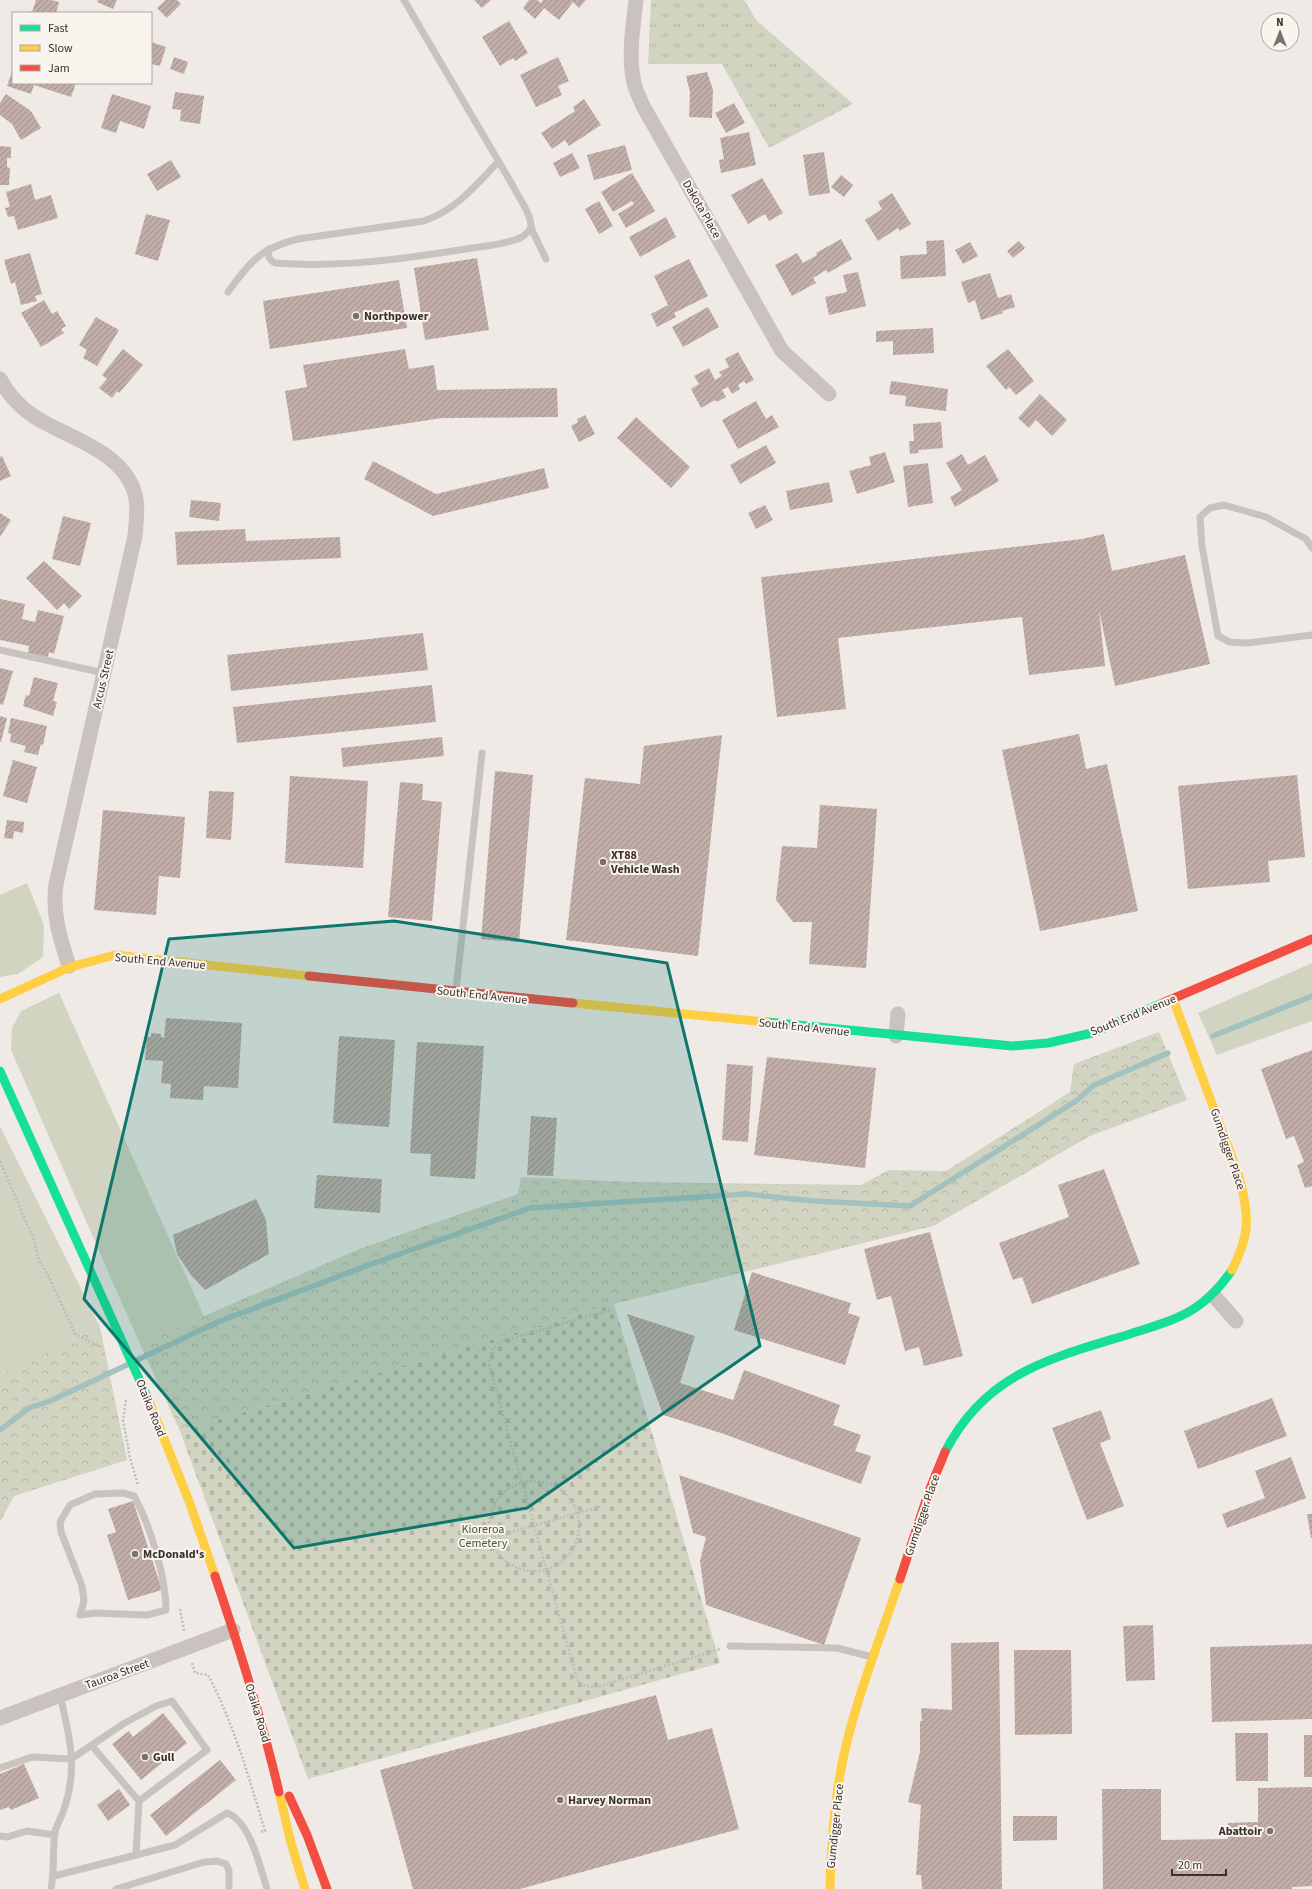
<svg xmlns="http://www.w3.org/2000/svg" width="1312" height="1889" font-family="'Source Sans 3',sans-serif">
	<defs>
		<pattern id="forest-crowns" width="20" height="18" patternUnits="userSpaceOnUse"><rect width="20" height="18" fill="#d1d4c1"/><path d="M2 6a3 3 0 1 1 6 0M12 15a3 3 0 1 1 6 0" fill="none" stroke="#b4b6a6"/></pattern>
		<pattern id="cemetery-stones" width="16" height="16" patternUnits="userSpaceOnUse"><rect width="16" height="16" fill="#d1d4c1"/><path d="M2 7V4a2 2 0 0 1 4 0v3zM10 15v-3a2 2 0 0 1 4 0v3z" fill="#b4b6a6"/></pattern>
		<pattern id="park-tufts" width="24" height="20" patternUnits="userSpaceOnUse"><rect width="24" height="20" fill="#d1d4c1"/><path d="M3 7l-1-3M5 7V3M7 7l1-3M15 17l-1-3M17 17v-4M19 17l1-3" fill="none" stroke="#b4b6a6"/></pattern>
		<pattern id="building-hatch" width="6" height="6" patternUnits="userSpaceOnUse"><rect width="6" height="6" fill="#c2aea8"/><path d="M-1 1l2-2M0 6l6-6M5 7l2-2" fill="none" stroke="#9f8e89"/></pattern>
	</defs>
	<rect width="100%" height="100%" fill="#efeae6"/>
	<!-- grass -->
	<g fill="#d1d4c1">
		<path d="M27 883 44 925 43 957 18 974 0 977V895Z"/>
		<path d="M1312 963V1021L1217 1055 1198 1013Z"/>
		<path d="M59 993 204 1316 139 1342 11 1050 12 1028 21 1011Z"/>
		<path d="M0 1126 100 1327 0 1375Z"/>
	</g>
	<!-- forest -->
	<g fill="url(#forest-crowns)">
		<path d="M1159 1032 1187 1100 1090 1136 933 1226 614 1304 180 1431 139 1342 204 1316 362 1248 518 1194 521 1177 631 1182 861 1185 889 1170 946 1171 1070 1092 1074 1064Z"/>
		<path d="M100 1327 127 1460 14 1496 0 1522V1375Z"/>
	</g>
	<!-- cemetery -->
	<path fill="url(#cemetery-stones)" d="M614 1304 720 1663 308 1779 180 1431Z"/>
	<!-- park -->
	<path fill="url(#park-tufts)" d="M651 0H744L757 21 853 104 769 148 722 64H648Z"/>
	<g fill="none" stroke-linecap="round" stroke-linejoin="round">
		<!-- stream -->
		<g stroke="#a3c1bf" stroke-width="5.5">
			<path d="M1213 1036 1312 996"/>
			<path d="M137 1360 220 1321 377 1262 530 1208 746 1194 814 1201 910 1206 1076 1101 1094 1085 1168 1053"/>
			<path d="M0 1430 29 1408 50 1401 129 1364"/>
		</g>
	</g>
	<!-- building -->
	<g fill="url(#building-hatch)">
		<path d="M36 0H51L59 2 56 13H29V11L32 12Z"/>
		<path d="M98 0H117L113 9 97 2Z"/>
		<path d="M166 0H177L181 4 167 18 157 8Z"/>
		<path d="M474 0H491L482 8Z"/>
		<path d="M529 0H537L541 3 543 0H586L579 8 573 2 559 20 544 8 535 19 523 8Z"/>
		<path d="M509 21 528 53 515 61 513 58 500 66 482 37Z"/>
		<path d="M151 42 166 47 160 66 151 64Z"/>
		<path d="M174 57 188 62 184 74 170 69Z"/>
		<path d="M558 57 569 81 558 86 562 95 536 107 520 75Z"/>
		<path d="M13 69V83H76L71 97 34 85 31 94 7 86Z"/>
		<path d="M707 72 713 90 712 118 689 117 690 92 686 76Z"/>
		<path d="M175 92 204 96 200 124 180 121 181 110 172 109Z"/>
		<path d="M6 94 31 111 41 128 21 140 12 124 0 115V103Z"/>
		<path d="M112 94 151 106 144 129 120 121 116 133 101 128Z"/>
		<path d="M584 99 601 125 569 146 565 140 552 149 541 133 575 111 573 107Z"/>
		<path d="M734 103 745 123 726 133 715 113Z"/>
		<path d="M749 132 756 165 721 173 719 160 724 159 720 138Z"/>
		<path d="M625 145 632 170 594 180 587 155Z"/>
		<path d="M0 146 11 147V158H7V167L10 168 9 185H0Z"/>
		<path d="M824 152 830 193 809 196 803 155Z"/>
		<path d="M572 153 580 168 560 177 553 163Z"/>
		<path d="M171 160 181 177 157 191 147 174Z"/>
		<path d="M632 173 655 211 626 228 618 214 634 204 632 201 613 212 601 192Z"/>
		<path d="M841 175 853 185 844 197 831 187Z"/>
		<path d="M762 178 783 213 769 221 765 214 748 224 731 195Z"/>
		<path d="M31 184 35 200 51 195 58 218 18 230 14 216 8 217 5 208 10 207 6 192Z"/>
		<path d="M892 193 911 224 900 231 898 228 878 241 865 220 882 209 878 202Z"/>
		<path d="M599 201 613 226 599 234 585 209Z"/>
		<path d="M146 214 170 220 158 261 135 254Z"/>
		<path d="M666 217 676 237 640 257 629 237Z"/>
		<path d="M841 239 852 259 828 273 826 270 813 278 816 283 792 296 775 265 797 253 803 263 817 255 816 253Z"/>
		<path d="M944 240 946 276 901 279 900 256 927 254 926 241Z"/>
		<path d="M1019 241 1025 248 1013 258 1007 251Z"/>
		<path d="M970 242 978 256 963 264 955 250Z"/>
		<path d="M30 253 42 294 35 296 37 301 21 305 15 282 11 284 4 260Z"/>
		<path d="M477 258 489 330 425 340 414 268Z"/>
		<path d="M689 259 708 296 674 313 676 317 657 327 651 314 668 305 654 276Z"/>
		<path d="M858 272 866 306 829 315 825 297 847 292 843 275Z"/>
		<path d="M990 273 998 298 1011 294 1015 307 1002 311 1003 313 981 320 975 300 968 303 961 282Z"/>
		<path d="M399 280 407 328 270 349 263 301Z"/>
		<path d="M44 300 52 314 57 311 66 326 61 329 64 333 41 347 21 313Z"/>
		<path d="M708 307 719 327 683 347 672 327Z"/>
		<path d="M96 317 119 330 97 366 83 358 87 350 79 345Z"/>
		<path d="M933 328 934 353 893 355V341L876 342V331Z"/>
		<path d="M123 349 143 365 119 393 117 391 112 398 99 388 107 379 102 375Z"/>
		<path d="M405 349 409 369 434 365 437 390 557 388 558 417 442 418 293 441 285 391 307 387 303 365Z"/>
		<path d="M1008 349 1034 381 1016 395 1009 387 1006 390 986 366Z"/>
		<path d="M738 352 754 380 746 384 744 381 738 385 740 389 732 394 728 387 722 390 726 397 717 402 715 400 701 408 691 389 699 384 694 376 709 368 715 380 722 376 719 372 729 367 725 359Z"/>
		<path d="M891 381 948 389 946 411 905 406 906 396 889 394Z"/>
		<path d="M1040 394 1067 420 1052 436 1036 420 1029 428 1018 418Z"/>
		<path d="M756 401 766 419 772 415 779 427 738 449 722 420Z"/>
		<path d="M585 415 595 434 579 442 571 426 578 422 577 419Z"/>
		<path d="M636 417 690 467 671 488 617 438Z"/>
		<path d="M941 422 943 448 918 450 919 453 910 454 909 441H914L913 424Z"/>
		<path d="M766 445 776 463 740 484 730 465Z"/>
		<path d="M885 452 895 482 857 494 849 471 871 465 869 457Z"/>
		<path d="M962 454 968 465 985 455 999 481 955 507 950 497 962 490 946 463Z"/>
		<path d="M2 456 11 476 0 481V457Z"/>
		<path d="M373 461 436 494 544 468 549 488 433 516 364 479Z"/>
		<path d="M928 463 933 503 908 507 903 466Z"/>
		<path d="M829 482 833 502 790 510 786 491Z"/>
		<path d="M191 500 221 503 219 521 189 517Z"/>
		<path d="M765 505 773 520 756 529 748 513Z"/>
		<path d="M0 513 11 520 0 537Z"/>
		<path d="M63 516 91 523 80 566 52 559Z"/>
		<path d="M245 529 246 541 340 537 341 558 177 565 175 532Z"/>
		<path d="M1104 534 1112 571 1185 555 1210 664 1115 686 1099 610 1105 666 1029 675 1022 617 838 638 846 709 777 717 761 577 1082 539Z"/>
		<path d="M44 561 82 596 69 609 64 603 57 610 26 578Z"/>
		<path d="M0 599 25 604 22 619 35 622 38 610 64 616 54 654 49 652 48 657 28 653 29 646 0 640Z"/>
		<path d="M423 633 428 670 231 691 227 655Z"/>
		<path d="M0 668 13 671 3 705 0 704Z"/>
		<path d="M34 677 58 683 53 701 57 702 53 716 23 706 26 695 29 696Z"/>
		<path d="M432 685 436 722 237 743 233 707Z"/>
		<path d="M0 716 7 718 1 742H0Z"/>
		<path d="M11 718 47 726 43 745 41 744 38 755 24 752 26 746 10 742 11 734 8 733Z"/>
		<path d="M1079 734 1086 769 1107 764 1138 911 1040 931 1002 750Z"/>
		<path d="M722 735 698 956 566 940 585 778 640 784 644 746Z"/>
		<path d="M442 737 444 756 343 767 341 748Z"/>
		<path d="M13 760 37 767 27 803 3 796Z"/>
		<path d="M495 771 533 775 519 942 481 939Z"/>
		<path d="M1297 775 1305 857 1268 861 1270 882 1188 889 1178 786Z"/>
		<path d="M290 776 368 781 363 868 285 863Z"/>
		<path d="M400 782 423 784 422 800 442 802 432 921 388 917Z"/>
		<path d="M209 791 234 792 231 840 206 838Z"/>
		<path d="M820 805 877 809 866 968 809 964 812 922H793L776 900 782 846 817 848Z"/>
		<path d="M103 810 185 817 180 878 159 876 156 915 94 910Z"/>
		<path d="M7 820 24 822 23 833 14 831 13 839 4 838Z"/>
		<path d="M166 1018 242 1023 238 1088 204 1086 203 1100 170 1098 171 1084 161 1083 163 1061 145 1060 147 1037H151V1033L161 1034V1037L164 1038Z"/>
		<path d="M339 1036 395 1040 389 1127 333 1123Z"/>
		<path d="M417 1042 484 1046 475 1179 430 1176 431 1154 410 1153Z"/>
		<path d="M1312 1050V1186L1305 1188 1297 1165 1304 1162 1294 1136 1286 1139 1261 1069Z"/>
		<path d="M767 1057 876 1068 865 1168 754 1155Z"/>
		<path d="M727 1064 753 1066 748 1142 722 1140Z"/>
		<path d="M531 1116 557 1118 553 1176 527 1175Z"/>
		<path d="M1104 1169 1140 1264 1032 1304 1022 1277 1013 1280 999 1243 1069 1217 1058 1185Z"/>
		<path d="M317 1175 382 1179 380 1213 314 1208Z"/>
		<path d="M256 1199 266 1220 269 1254 205 1290 191 1275 177 1254 173 1235Z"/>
		<path d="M930 1232 963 1356 924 1366 919 1347 905 1351 891 1296 877 1300 864 1249Z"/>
		<path d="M752 1272 851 1303 848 1313 860 1317 845 1365 734 1330Z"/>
		<path d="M627 1314 695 1336 680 1383 733 1400 744 1370 840 1405 833 1425 861 1435 855 1451 871 1456 861 1484 721 1433 663 1415Z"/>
		<path d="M1272 1398 1287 1436 1198 1469 1184 1431Z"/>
		<path d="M1101 1410 1111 1439 1100 1443 1124 1506 1087 1520 1052 1428Z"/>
		<path d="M1291 1457 1306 1498 1227 1528 1222 1514 1265 1498 1255 1471Z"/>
		<path d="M679 1475 861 1538 824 1645 706 1605 700 1561 706 1537 693 1533Z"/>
		<path d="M133 1501 162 1590 128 1600 107 1535 116 1532 108 1509Z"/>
		<path d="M1307 1514H1312V1538H1311Z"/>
		<path d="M1153 1625 1155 1680 1126 1681 1123 1626Z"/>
		<path d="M999 1642 1002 1889H922L921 1875H916L921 1805 908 1802 920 1752V1721H922L921 1708 952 1710 951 1643Z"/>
		<path d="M1312 1644V1719L1212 1722 1210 1647Z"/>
		<path d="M1014 1650H1071L1072 1734 1015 1735Z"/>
		<path d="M656 1695 668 1740 712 1728 739 1829 520 1889H413L380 1770Z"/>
		<path d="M163 1713 187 1743 141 1780 112 1744 129 1731 133 1737Z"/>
		<path d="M1235 1733H1268V1781H1236Z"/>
		<rect x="1304" y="1735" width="8" height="42"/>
		<path d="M220 1760 236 1780 166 1836 150 1815Z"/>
		<path d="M24 1764 39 1798 11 1810 9 1807 0 1810V1774Z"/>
		<path d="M1312 1787V1886L1292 1887V1889H1103L1102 1789H1161V1840L1228 1839V1823L1258 1822V1788Z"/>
		<path d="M119 1789 130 1805 108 1821 97 1805Z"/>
		<path d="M1013 1816H1057V1840L1013 1841Z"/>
	</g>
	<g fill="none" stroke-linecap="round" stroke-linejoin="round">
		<!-- path -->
		<g stroke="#c1bbb7" stroke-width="2.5" stroke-dasharray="2 2" stroke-linecap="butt">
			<path d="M0 1161 33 1238 39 1260 49 1277 73 1329 76 1335 102 1347"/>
			<path d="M610 1310 500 1342 492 1350 489 1364 577 1679C584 1688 590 1687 601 1686L720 1649"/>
			<path d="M126 1400 123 1420 130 1458 138 1485"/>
			<circle cx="534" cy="1526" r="45"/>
			<path d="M490 1538 602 1506"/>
			<path d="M180 1609 184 1631"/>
			<path d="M192 1663 195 1673 208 1675C234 1724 249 1778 265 1831L260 1832"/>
		</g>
		<!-- lane -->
		<g stroke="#c9c2be" stroke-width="7">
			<path d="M404 0 513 186C519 198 532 215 531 228L546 259"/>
			<path d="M269 249C268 256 268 259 275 263 339 268 403 259 466 249 483 246 503 245 520 238 525 236 527 233 531 228"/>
			<path d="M228 292C250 262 260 248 298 239L424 221C456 210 476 185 498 162"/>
			<path d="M1312 548 1306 539 1266 517 1224 505 1210 508 1200 517 1202 546 1218 636 1230 642 1247 643 1312 635"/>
			<path d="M0 650 104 673"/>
			<path d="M456 990 482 753"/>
			<path d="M123 1493 134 1496C150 1525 166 1577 166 1610L147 1615 95 1613 80 1615 84 1601 82 1586 61 1532 60 1522 70 1505 95 1494Z"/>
			<path d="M730 1646 837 1648 872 1657"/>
			<path d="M0 1768 32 1757 71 1759 123 1724 156 1706 172 1701 207 1750 139 1801 92 1746"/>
			<path d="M0 1836 7 1837 27 1831 55 1835"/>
			<path d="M136 1855 139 1801"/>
			<path d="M54 1876 175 1845 227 1813C250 1821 260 1867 267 1889"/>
			<path d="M51 1889C55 1870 52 1851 55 1832 57 1823 63 1815 65 1806 78 1767 69 1734 60 1695"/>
			<path d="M116 1889 204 1862 217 1861 226 1864 229 1871V1889"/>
		</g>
		<!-- street -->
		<g stroke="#c9c2be" stroke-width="15">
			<path d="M636 0C633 27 628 56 634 83 636 91 640 99 643 106L782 351 829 394"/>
			<path d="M0 379C8 394 21 408 35 417 69 439 128 452 136 499 138 512 136 524 135 536L56 884C52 914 60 938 69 966"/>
			<path d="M896 1036 898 1014"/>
			<path d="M1214 1296 1236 1321"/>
			<path d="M0 1718 233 1630"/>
		</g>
		<!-- fast -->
		<g stroke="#16e098" stroke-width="9">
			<path d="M767 1022 1012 1046 1048 1043 1092 1033 1165 1002"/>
			<path d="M0 1071 149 1401"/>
			<path d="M945 1452C985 1373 1051 1358 1130 1334 1176 1319 1203 1313 1232 1270"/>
		</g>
		<!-- slow -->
		<g stroke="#ffcf43" stroke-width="9">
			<path d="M0 999 70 967 115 955 309 976"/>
			<path d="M1173 999 1239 1176C1249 1215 1251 1233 1232 1270"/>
			<path d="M573 1003 767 1022"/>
			<path d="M149 1401 189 1501 215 1576"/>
			<path d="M279 1792 291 1843 305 1889"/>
			<path d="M830 1889C831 1845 834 1802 843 1759 856 1698 880 1639 900 1579"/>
		</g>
		<!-- jam -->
		<g stroke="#f24e42" stroke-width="9">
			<path d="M309 976 573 1003"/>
			<path d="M1165 1002 1312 939"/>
			<path d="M215 1576C239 1647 262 1719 279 1792"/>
			<path d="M900 1579 929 1491 945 1452"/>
			<path d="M289 1796 307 1835 327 1889"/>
		</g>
	</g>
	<!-- marked area -->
	<path fill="#0f766e" fill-opacity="0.2" stroke="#0f766e" stroke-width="3" stroke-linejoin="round" d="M394 921 667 963 760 1346 527 1508 294 1548 84 1299 169 939Z"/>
	<!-- markers -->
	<g fill="#79706d" stroke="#faf4ef" stroke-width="1.5">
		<circle cx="356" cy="316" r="4"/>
		<circle cx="603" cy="862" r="4"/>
		<circle cx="135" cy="1554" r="4"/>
		<circle cx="145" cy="1757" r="4"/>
		<circle cx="560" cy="1800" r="4"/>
		<circle cx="1270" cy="1831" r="4"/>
	</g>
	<g text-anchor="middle" stroke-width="4" stroke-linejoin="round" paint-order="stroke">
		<!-- street labels -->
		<g font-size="12" fill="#3a2f2c" stroke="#faf4ef">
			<text transform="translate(702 209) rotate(60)" y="4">Dakota Place</text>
			<text transform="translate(103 679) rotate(-77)" y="4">Arcus Street</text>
			<text transform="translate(160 961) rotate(5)" y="4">South End Avenue</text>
			<text transform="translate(482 995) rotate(6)" y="4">South End Avenue</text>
			<text transform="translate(1133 1015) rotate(-22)" y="4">South End Avenue</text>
			<text transform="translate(804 1027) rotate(6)" y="4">South End Avenue</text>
			<text transform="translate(1228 1149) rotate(71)" y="4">Gumdigger Place</text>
			<text transform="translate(151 1408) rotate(68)" y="4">Otaika Road</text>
			<text transform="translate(922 1515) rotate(-71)" y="4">Gumdigger Place</text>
			<text transform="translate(117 1674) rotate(-20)" y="4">Tauroa Street</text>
			<text transform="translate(258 1713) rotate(73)" y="4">Otaika Road</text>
			<text transform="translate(835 1826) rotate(-84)" y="4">Gumdigger Place</text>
		</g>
		<!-- poi labels -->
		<g font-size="12" font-weight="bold" fill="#3a2f2c" stroke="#faf4ef" text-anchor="start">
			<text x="364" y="320">Northpower</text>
			<text x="611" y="859">XT88<tspan x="611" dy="14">Vehicle Wash</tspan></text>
			<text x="143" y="1558">McDonald's</text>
			<text x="153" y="1761">Gull</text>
			<text x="568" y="1804">Harvey Norman</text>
			<text x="1262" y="1835" text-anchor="end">Abattoir</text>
		</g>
		<!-- park labels -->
		<g font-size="12" fill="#4c5730" stroke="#faf4ef">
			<text x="483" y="1533">Kioreroa<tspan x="483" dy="14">Cemetery</tspan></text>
		</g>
	</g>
	<!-- legend -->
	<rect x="12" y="12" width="140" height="72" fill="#faf4ef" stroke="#ada5a1"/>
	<rect x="20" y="25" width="20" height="6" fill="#16e098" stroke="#ada5a1"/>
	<text x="48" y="32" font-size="12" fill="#3a2f2c">Fast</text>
	<rect x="20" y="45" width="20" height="6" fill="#ffcf43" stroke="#ada5a1"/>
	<text x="48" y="52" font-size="12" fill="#3a2f2c">Slow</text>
	<rect x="20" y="65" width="20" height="6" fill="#f24e42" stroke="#ada5a1"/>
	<text x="48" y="72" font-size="12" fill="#3a2f2c">Jam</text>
	<!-- north arrow -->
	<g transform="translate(1280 32)"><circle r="19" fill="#faf4ef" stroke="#ada5a1"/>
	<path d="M0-3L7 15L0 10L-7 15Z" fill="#79706d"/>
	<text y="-6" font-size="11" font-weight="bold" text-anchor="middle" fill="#3a2f2c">N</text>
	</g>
	<!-- scale -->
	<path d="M1172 1869v6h54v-6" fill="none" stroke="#3a2f2c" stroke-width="2"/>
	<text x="1178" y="1869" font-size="12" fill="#3a2f2c" stroke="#faf4ef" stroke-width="3" paint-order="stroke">20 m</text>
</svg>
